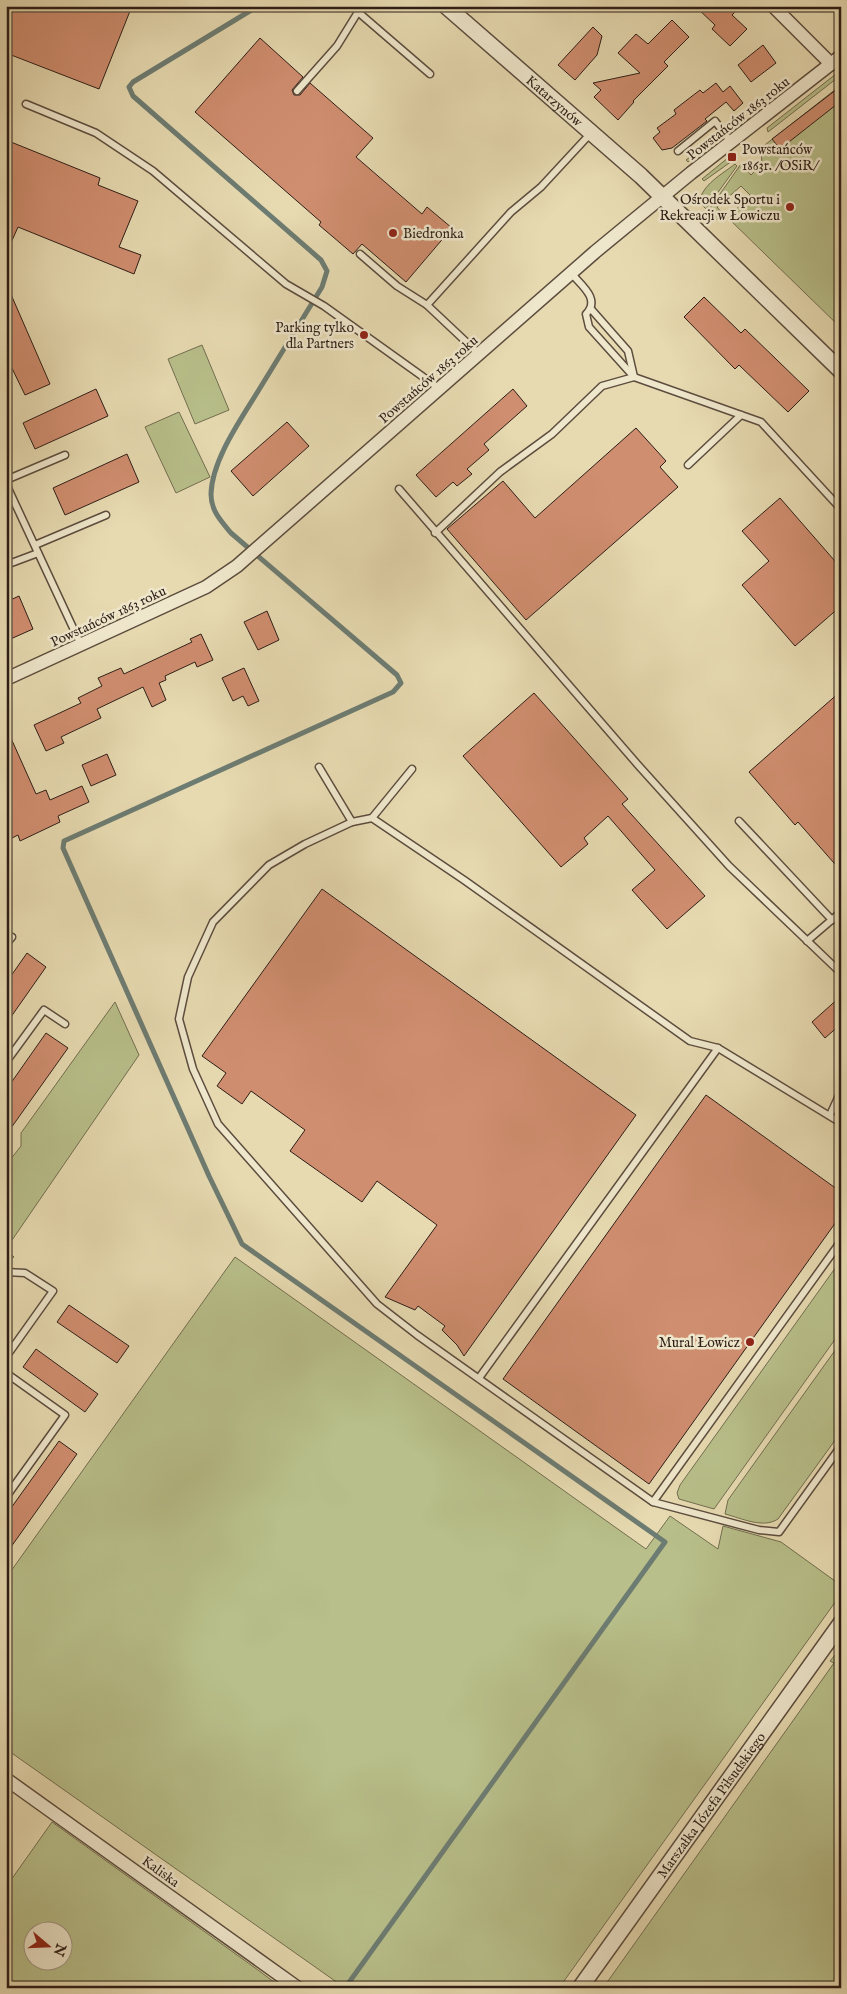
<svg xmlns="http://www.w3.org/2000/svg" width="847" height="1994" font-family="'IM FELL English',serif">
	<rect width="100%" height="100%" fill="#e7dab1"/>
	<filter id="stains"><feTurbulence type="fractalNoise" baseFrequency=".004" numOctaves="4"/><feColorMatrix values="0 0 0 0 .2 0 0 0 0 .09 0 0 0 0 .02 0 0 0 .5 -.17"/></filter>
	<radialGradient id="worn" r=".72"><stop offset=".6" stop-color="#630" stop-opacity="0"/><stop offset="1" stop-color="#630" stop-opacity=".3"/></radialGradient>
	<!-- green -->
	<g fill="#b8bf8a" stroke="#726e50" fill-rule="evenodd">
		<path d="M841 70V75L768 132 767 128Z"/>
		<path d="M787 81 788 83 758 107 756 105Z"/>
		<path d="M841 85V328L728 218 750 195 741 186 717 207 723 214 716 220 708 211 741 164 751 175 762 164 761 148Z"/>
		<path d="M718 136 719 138 688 162 686 160Z"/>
		<path d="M729 157 732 161 704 181 702 179Z"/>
		<path d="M735 164 737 166 706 209 699 202C703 184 721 175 735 164Z"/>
		<path d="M202 345 229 410 195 424 168 359Z"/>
		<path d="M179 412 210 477 176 493 145 427Z"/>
		<path d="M115 1002 139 1055 10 1243 8 1251 14 1257 6 1263V1165L21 1146V1133Z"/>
		<path d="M235 1257 646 1549 670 1516 718 1549 723 1526 781 1542 835 1581 841 1575V1594L559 1988H345L6 1749V1578Z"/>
		<path d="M841 1260V1331L714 1509 679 1499 677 1493 680 1485Z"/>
		<path d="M841 1342V1432L778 1519C763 1529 741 1518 725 1514L728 1500Z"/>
		<path d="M841 1648V1988H603L834 1663 830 1661Z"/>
		<path d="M52 1822 258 1970 282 1988H6V1887ZM32 1932H62V1962H32Z"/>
	</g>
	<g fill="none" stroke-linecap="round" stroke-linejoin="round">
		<!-- stream -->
		<path stroke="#6d7c72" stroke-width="5" d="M258 6 133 82 129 87 133 96 321 260 327 271 322 287C301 321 281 354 260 388 242 418 212 459 211 494 211 511 221 521 231 533L397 675 401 683 393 692 64 841 63 848 209 1176 242 1244 665 1542 345 1988"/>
	</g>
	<!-- building -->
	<g fill="#d08e70" stroke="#2d1e17">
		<path d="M6 6H132L99 89 6 53Z"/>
		<path d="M695 6H741L732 15 747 29 730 46 712 29 715 25Z"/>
		<path d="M672 20 689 37 664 62 668 66 633 101 634 102 618 120 594 97 601 90 593 83 640 73 618 53 636 34 648 44Z"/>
		<path d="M593 27 602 36 597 55 575 80 558 65Z"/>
		<path d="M260 38 303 77 292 90 294 95H300L310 83 373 138 356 157 422 214 427 207 452 228 406 282 362 244 353 254 319 225 321 222 195 112Z"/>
		<path d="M763 45 776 63 751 82 738 65Z"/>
		<path d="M716 83 723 92 730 86 743 103 734 111 726 102 705 119 707 121 672 148 662 150 653 138 660 132 657 128 676 114 674 110 700 90 703 93Z"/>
		<path d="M841 86V101L780 149 772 139Z"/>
		<path d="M6 140 100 178 98 185 138 201 119 247 141 255 134 274 18 227 6 254Z"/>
		<path d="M6 283 50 384 25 395 6 356Z"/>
		<path d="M704 297 741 333 745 329 809 391 788 412 739 365 735 369 684 317Z"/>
		<path d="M96 389 108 416 35 449 23 423Z"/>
		<path d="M513 389 527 406 484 444 489 450 467 469 472 474 457 486 453 482 436 497 416 475Z"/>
		<path d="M287 422 309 446 253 496 231 471Z"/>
		<path d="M636 428 666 461 660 467 678 487 526 620 447 529 503 481 535 518Z"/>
		<path d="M127 454 139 482 65 515 53 488Z"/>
		<path d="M780 498 841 568V606L795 646 742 585 769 561 742 531Z"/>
		<path d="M19 596 33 629 6 641V602Z"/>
		<path d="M267 611 279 640 258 650 244 622Z"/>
		<path d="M201 634 213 660 197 667 195 662 165 676 166 680 159 683 166 700 152 707 143 687 97 709 101 718 61 737 64 743 46 751 34 725 81 703 78 698 102 686 98 678 121 668 124 674 192 642 190 639Z"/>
		<path d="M244 668 259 701 248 706 243 696 233 701 222 678Z"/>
		<path d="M841 691V871L798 822 795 825 749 772Z"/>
		<path d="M534 693 628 799 622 804 705 896 667 929 632 890 655 870 608 816 584 838 588 844 561 867 463 756Z"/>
		<path d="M6 727 36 794 46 790 50 800 82 786 89 802 58 816 60 822 20 841 18 835 6 841Z"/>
		<path d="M107 754 116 775 91 786 82 765Z"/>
		<path d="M322 889 636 1115 464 1356 457 1345 442 1330 445 1326 418 1306 415 1310 385 1297 437 1225 377 1181 362 1202 290 1151 305 1130 251 1091 242 1104 217 1086 226 1073 202 1056Z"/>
		<path d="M27 953 46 967 6 1024V983Z"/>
		<path d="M841 996V1024L825 1038 812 1022Z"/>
		<path d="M46 1033 68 1048 6 1135V1090Z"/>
		<path d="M706 1095 841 1192V1215L649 1484 503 1379Z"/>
		<path d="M69 1305 129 1346 117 1363 57 1322Z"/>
		<path d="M36 1349 98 1394 85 1412 23 1367Z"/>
		<path d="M59 1441 77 1454 6 1554V1515Z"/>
	</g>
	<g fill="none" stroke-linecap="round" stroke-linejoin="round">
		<defs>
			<g id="service">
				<path d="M363 6 358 12 430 74"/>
				<path d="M297 91 337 46 358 12"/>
				<path d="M26 104 96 133 153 171 286 284 324 306 440 389"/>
				<path d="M678 151 715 121 731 142"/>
				<path d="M360 254 397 286 427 305"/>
				<path d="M571 273C581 285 601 299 586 314L589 327 634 377 761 422 841 509"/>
				<path d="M479 354 427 305 511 212 541 187 591 133"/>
				<path d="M688 465 741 415"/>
				<path d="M6 480 65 455"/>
				<path d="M6 484 81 645"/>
				<path d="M399 489 638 765 729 866 841 973"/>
				<path d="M435 533 500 472 552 434 602 386 634 377 628 351 591 309"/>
				<path d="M35 545 106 515"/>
				<path d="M6 565 38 553"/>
				<path d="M319 767 352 822 372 818 464 880 690 1041 718 1048 841 1123"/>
				<path d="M372 818 412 769"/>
				<path d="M739 821 832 920"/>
				<path d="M352 822 305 844 269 865 213 922 188 977 179 1019 193 1069 218 1124 377 1304 417 1335 653 1502 841 1241"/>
				<path d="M807 941 841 912"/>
				<path d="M6 944 12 937"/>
				<path d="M6 1062 44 1010 65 1024"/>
				<path d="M830 1115 841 1091"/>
				<path d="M6 1272 25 1273 53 1291 6 1357"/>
				<path d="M6 1373 65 1415 6 1497"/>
				<path d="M479 1378 718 1048"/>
				<path d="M653 1502 759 1530 779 1532 841 1446"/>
			</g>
			<g id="minor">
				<path d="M773 6 831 64"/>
				<path d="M6 679 206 587 237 566 595 252 691 173 841 56"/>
				<path d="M6 1779 298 1988"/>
			</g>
			<g id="tertiary">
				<path id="s1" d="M446 6 641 176 841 371"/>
				<path id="s2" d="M580 1988 841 1623"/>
			</g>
		</defs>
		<!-- service casing -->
		<use href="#service" stroke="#5c4d3e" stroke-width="9"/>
		<!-- minor casing -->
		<use href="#minor" stroke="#5c4d3e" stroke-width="15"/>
		<!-- tertiary casing -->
		<use href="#tertiary" stroke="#5c4d3e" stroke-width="18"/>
		<!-- service -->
		<use href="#service" stroke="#efe7cc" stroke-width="6"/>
		<!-- minor -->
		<use href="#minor" stroke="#efe7cc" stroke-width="12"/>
		<!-- tertiary -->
		<use href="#tertiary" stroke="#efe7cc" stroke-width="15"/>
	</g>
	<!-- markers -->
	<g fill="#8f2418" stroke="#efe7cc" stroke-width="2">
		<rect x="727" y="152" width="10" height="10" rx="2.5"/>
		<circle cx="790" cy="207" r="5"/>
		<circle cx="393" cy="233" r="5"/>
		<circle cx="364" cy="335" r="5"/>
		<circle cx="750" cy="1342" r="5"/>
	</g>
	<g text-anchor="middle" stroke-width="5" stroke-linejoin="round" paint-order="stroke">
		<!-- street labels -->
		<g font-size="14" fill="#2d1e17" stroke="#efe7cc">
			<text dy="5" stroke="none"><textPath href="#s1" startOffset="144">Katarzynów</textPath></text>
			<text transform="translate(738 118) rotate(-38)" y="5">Powstańców 1863 roku</text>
			<text transform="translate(428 379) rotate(-41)" y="5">Powstańców 1863 roku</text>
			<text transform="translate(108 616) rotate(-25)" y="5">Powstańców 1863 roku</text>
			<text dy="5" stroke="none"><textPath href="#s2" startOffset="225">Marszałka Józefa Piłsudskiego</textPath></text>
			<text transform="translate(161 1871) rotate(36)" y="5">Kaliska</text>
		</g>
		<!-- poi labels -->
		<g font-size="14" fill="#2d1e17" stroke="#efe7cc" text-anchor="end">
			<text x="742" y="154" text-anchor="start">Powstańców<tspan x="742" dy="16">1863r. /OSiR/</tspan></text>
			<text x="780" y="204">Ośrodek Sportu i<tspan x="780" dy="16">Rekreacji w Łowiczu</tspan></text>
			<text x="403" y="238" text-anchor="start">Biedronka</text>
			<text x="354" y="332">Parking tylko<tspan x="354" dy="16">dla Partners</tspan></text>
			<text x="740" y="1347">Mural Łowicz</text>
		</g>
	</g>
	<!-- margin -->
	<rect width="847" height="1994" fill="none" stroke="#e7dab1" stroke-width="25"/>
	<rect x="8" y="8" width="832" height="1979" fill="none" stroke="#2d1e17" stroke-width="2.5"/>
	<rect x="12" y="12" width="822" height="1969" fill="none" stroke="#2d1e17"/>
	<!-- north arrow -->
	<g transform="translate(48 1946) rotate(109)"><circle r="24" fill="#efe7cc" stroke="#a19784"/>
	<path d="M0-4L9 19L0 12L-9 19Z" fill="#8f2418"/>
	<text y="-8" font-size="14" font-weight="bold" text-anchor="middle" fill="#2d1e17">N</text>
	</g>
	<rect width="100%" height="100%" filter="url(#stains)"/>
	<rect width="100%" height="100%" fill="url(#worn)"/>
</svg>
